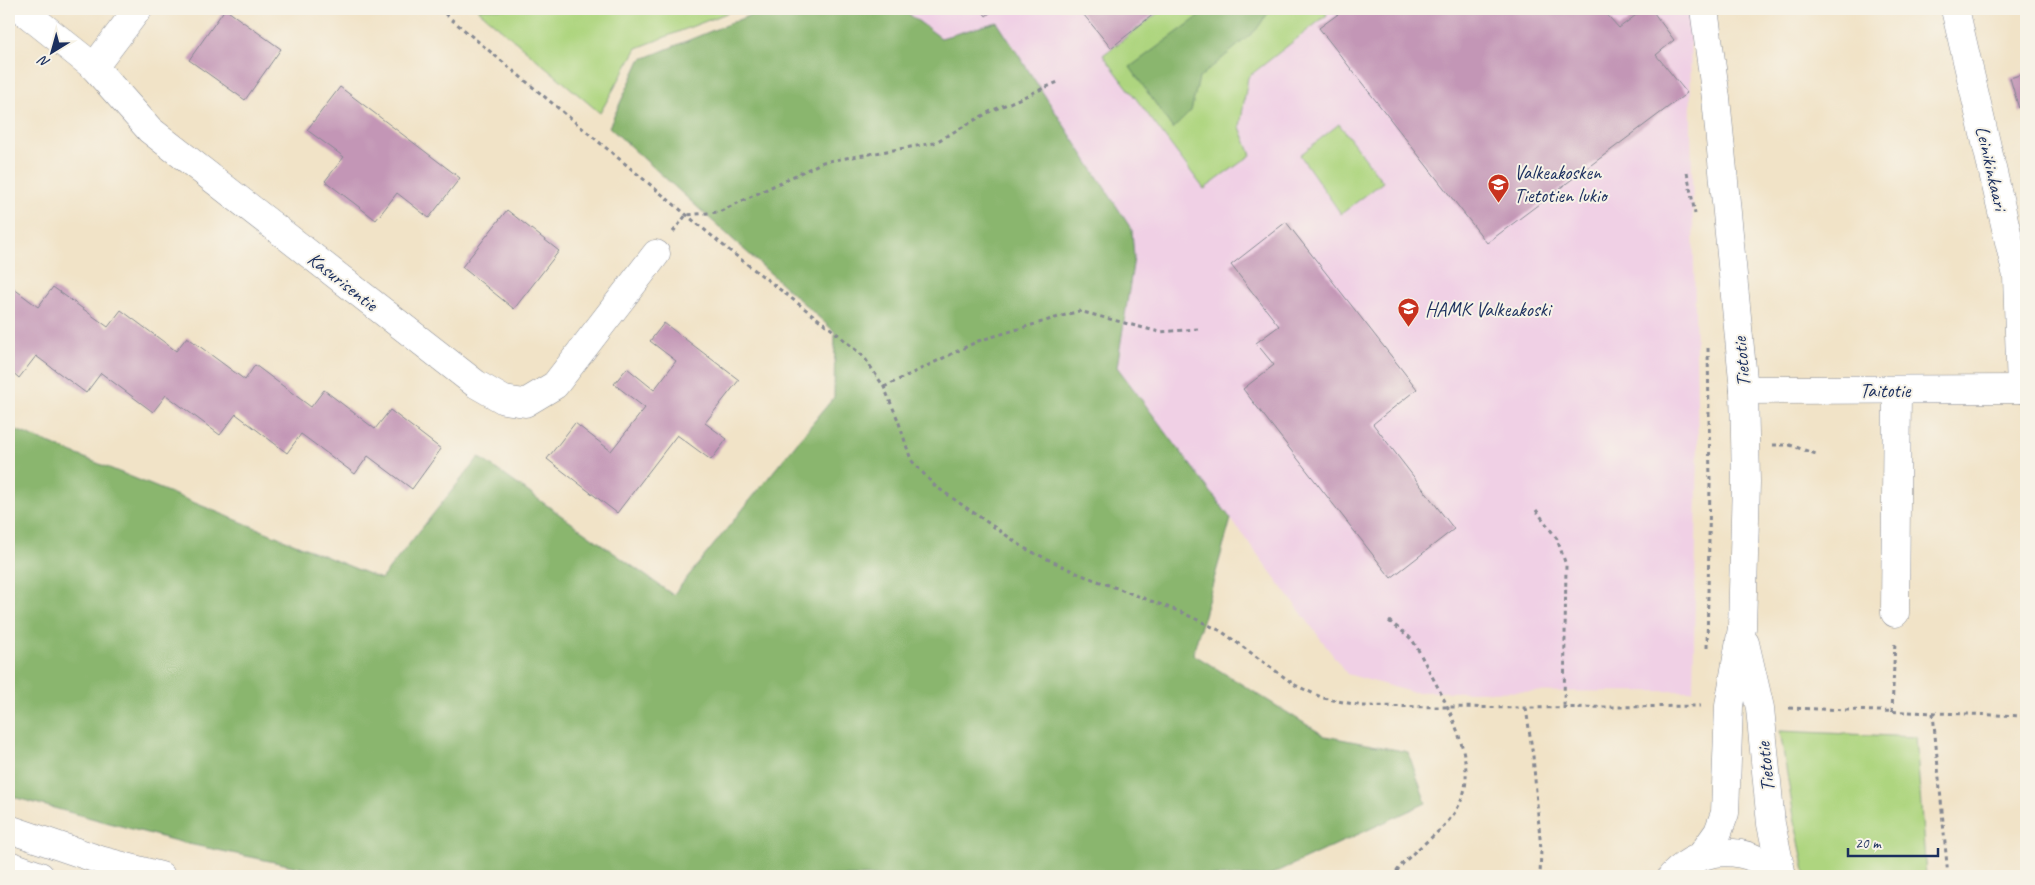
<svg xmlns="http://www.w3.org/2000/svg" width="2035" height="885" font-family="Caveat,sans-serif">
	<rect width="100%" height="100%" fill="#f7f3e8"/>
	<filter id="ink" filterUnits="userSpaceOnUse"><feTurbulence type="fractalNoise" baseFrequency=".02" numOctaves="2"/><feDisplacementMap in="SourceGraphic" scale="10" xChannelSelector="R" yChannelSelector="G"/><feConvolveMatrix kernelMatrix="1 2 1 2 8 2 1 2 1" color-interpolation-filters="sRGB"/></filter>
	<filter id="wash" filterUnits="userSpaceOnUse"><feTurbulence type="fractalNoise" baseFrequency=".0096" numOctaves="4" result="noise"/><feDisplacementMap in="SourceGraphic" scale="20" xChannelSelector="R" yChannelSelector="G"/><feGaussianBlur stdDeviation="1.12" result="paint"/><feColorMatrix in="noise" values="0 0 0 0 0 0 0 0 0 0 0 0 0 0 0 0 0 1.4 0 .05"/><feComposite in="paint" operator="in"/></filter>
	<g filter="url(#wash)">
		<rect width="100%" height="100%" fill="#f1e3c7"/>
		<!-- built -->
		<path fill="#f0d0e5" d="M902 9H1690L1691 128 1698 442 1693 691 1411 692 1347 674 1117 367 1134 258 996 22 941 38Z"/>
		<!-- green -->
		<g fill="#aed57f" stroke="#64826e">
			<path d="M477 9H737L637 48 600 113Z"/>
			<path d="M1163 9H1324L1327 15 1248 77 1240 127 1251 155 1204 189 1103 55Z"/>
			<path d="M1339 124 1383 182 1341 214 1300 155Z"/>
			<path d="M1780 731 1916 737 1926 876H1806L1794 817Z"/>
		</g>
		<!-- forest -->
		<g fill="#8ab66e" stroke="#527266">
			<path d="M765 9H902L941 38 997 22 1132 230 1134 258 1117 367 1231 519 1193 654 1325 736 1408 752 1426 803 1268 876H341L184 843 9 796V427L381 579 479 457 673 595 834 397 835 332 609 127 640 60Z"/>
			<path d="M1209 9H1271L1256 30 1199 78 1191 111 1173 129 1130 67Z"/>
		</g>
		<g id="blocks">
			<!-- building -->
			<g fill="#c396b6">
				<path d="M225 9 281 49 245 100 189 60Z"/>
				<path d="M981 9H995L986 16Z"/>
				<path d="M1079 9H1160L1111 48Z"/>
				<path d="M1345 9H1602L1619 28 1644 9H1651L1674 40 1656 55 1687 93 1487 243 1319 28Z"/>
				<path d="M2026 73V110L2020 112 2010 78Z"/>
				<path d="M340 87 460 178 429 218 397 193 376 220 325 181 344 157 307 130Z"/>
				<path d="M507 210 559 251 514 309 462 267Z"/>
				<path d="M1286 222 1417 389 1373 424 1454 529 1391 578 1243 389 1274 365 1256 343 1279 326 1231 265Z"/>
				<path d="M9 285 38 307 53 287 108 327 121 310 176 351 187 337 245 380 255 365 311 407 324 390 375 429 390 410 441 449 412 489 368 456 355 474 301 434 287 453 236 414 220 435 166 395 153 412 101 373 86 393 36 356 19 378 9 369Z"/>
				<path d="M664 323 739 380 705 423 727 439 711 460 677 435 617 513 547 459 575 423 611 451 645 408 614 384 627 368 654 390 676 361 650 341Z"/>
			</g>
		</g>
	</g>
	<g filter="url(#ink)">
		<use href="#blocks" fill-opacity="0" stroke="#868992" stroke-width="1"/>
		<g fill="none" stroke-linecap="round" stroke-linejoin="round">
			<defs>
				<g id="minor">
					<path d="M21 9 94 67 150 130 476 384 504 400 525 403 555 385 656 254"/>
					<path d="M1955 9 2017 276 2021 389"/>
					<path d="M94 67 138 9"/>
					<path d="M1744 390 2026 389"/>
					<path d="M1895 613 1897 390"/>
					<path d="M1745 643 1760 708 1771 824 1782 876"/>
					<path d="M1701 856 1718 832 1725 813 1729 706 1742 628 1746 482 1744 390 1716 98 1704 9"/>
				</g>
				<g id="major">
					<path d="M9 829 100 860 161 876"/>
					<path d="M9 865 40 876"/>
					<path d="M1672 876C1704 844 1748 845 1781 876"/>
				</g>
			</defs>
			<!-- minor casing -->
			<use href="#minor" stroke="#868992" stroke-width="29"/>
			<!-- major casing -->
			<use href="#major" stroke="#868992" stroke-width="29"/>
			<!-- path -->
			<g stroke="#868992" stroke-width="3" stroke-dasharray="4 4" stroke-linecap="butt">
				<path d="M439 9 730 251 835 332 864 357 884 387 898 420 911 460 935 486 1026 549 1079 574 1181 612 1221 631 1295 685 1323 698 1363 706 1526 708 1701 706"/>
				<path d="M1687 172 1695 214"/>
				<path d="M673 232 686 215 719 212 823 162 934 143 991 111 1058 82"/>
				<path d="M884 387 978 341 1079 311 1159 332 1198 329"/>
				<path d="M1773 445H1790L1816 454"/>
				<path d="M1536 510 1557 539 1566 565 1564 708"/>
				<path d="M1389 621C1396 627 1406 633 1412 640 1418 648 1422 658 1427 667 1446 702 1480 763 1460 803 1446 834 1409 849 1394 876"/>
				<path d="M1707 648 1710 484 1708 347"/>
				<path d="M1526 708 1533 756 1541 850 1540 876"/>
				<path d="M1789 708 2026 716"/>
				<path d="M1892 712 1895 641"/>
				<path d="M1933 713 1948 876"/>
				<path d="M1948 874 1963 876"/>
			</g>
			<!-- minor -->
			<use href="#minor" stroke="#fff" stroke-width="28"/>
			<!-- major -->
			<use href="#major" stroke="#fff" stroke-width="28"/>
		</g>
	</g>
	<!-- icons -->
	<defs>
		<symbol id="school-pin" viewBox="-11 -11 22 30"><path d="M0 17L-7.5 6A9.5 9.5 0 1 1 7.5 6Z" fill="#c8321e" stroke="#f7f3e8"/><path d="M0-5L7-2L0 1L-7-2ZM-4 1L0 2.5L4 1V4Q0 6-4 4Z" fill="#fff"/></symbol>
		<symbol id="university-pin" viewBox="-11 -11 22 30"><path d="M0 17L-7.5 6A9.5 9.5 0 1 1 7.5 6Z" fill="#c8321e" stroke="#f7f3e8"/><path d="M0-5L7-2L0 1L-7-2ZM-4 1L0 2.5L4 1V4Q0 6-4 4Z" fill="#fff"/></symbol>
	</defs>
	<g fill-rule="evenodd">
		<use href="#school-pin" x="1486" y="172" width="25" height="34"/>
		<use href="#university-pin" x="1396" y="296" width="25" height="34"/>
	</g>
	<g text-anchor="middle" stroke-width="4" stroke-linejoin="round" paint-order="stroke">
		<!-- street labels -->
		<g font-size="20" fill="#1b2f5e" stroke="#f7f3e8">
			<text transform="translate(1992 168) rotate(77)" y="7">Leinikinkaari</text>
			<text transform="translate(343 281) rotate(38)" y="7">Kasurisentie</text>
			<text transform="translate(1741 362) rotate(-95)" y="7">Tietotie</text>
			<text x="1885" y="397">Taitotie</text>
			<text transform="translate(1765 767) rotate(-96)" y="7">Tietotie</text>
		</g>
		<!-- poi labels -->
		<g font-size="20" fill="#1b2f5e" stroke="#f7f3e8" text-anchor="start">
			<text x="1514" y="179">Valkeakosken<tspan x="1514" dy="23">Tietotien lukio</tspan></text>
			<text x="1425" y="316">HAMK Valkeakoski</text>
		</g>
	</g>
	<!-- margin -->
	<rect width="2035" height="885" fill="none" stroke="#f7f3e8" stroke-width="30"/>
	<!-- north arrow -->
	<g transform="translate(52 52) rotate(217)" stroke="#f7f3e8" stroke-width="4" paint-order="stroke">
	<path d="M0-4L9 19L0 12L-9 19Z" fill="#1b2f5e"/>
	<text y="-8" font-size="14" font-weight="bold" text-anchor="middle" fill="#1b2f5e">N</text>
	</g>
	<!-- scale -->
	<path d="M1848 848v8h90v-8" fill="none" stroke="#1b2f5e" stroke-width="2.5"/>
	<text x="1855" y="848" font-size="15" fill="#1b2f5e" stroke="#f7f3e8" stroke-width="4" paint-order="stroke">20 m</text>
</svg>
